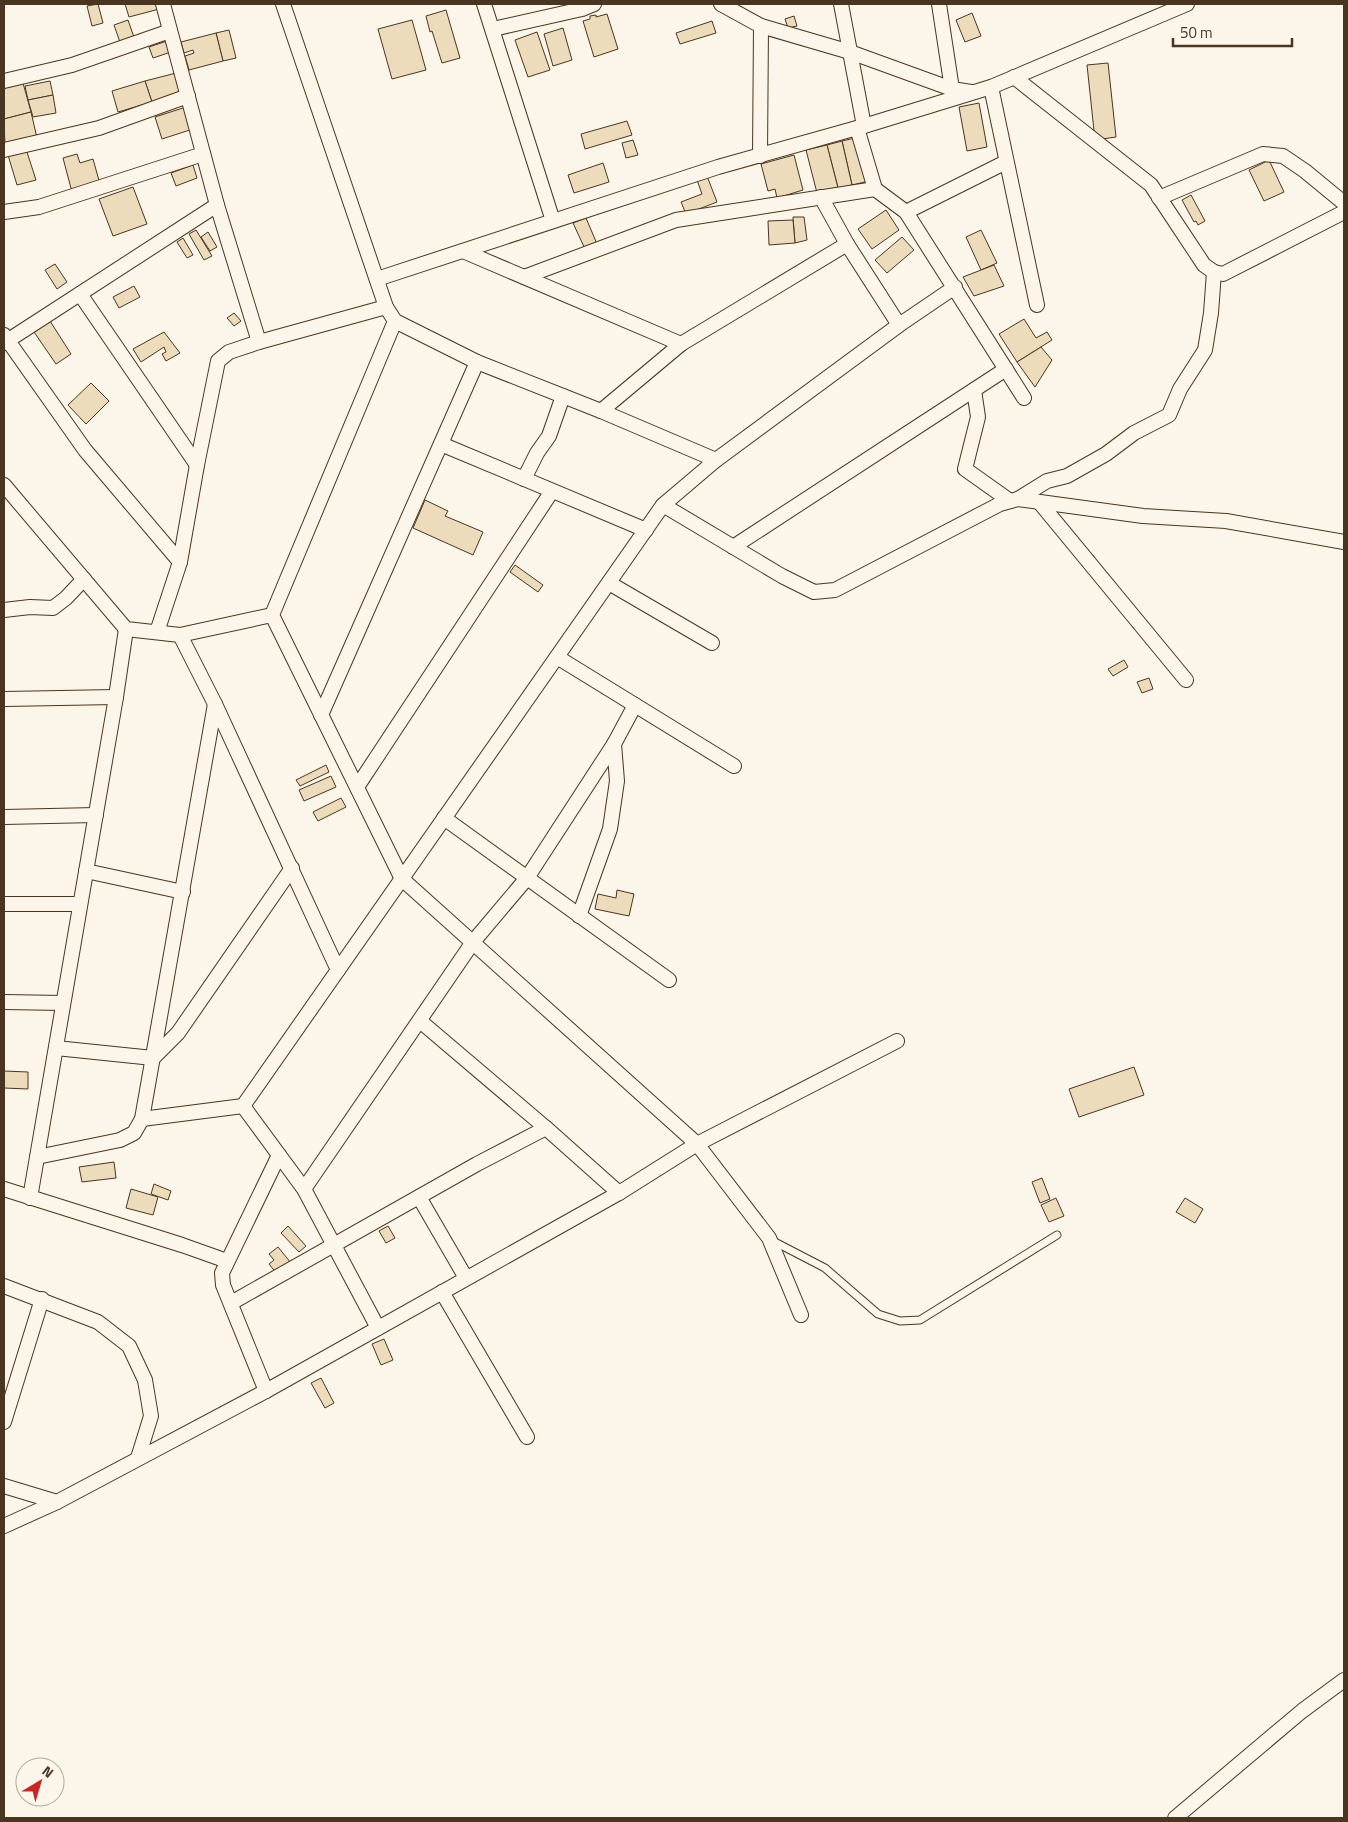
<svg xmlns="http://www.w3.org/2000/svg" width="1348" height="1822" font-family="'Titillium Web',sans-serif">
	<rect width="100%" height="100%" fill="#fbf6e9"/>
	<!-- building -->
	<g fill="#ecdcbc" stroke="#4a3520">
		<path d="M98 4 103 23 92 26 87 6Z"/>
		<path d="M125 4H161L163 8 129 17Z"/>
		<path d="M446 10 460 58 442 63 432 31 430 32 426 16Z"/>
		<path d="M972 13 981 36 965 42 956 20Z"/>
		<path d="M607 14 618 49 594 57 583 21 590 19V16L596 15V17Z"/>
		<path d="M794 16 797 26 788 28 785 19Z"/>
		<path d="M128 20 136 43 122 48 114 25Z"/>
		<path d="M412 20 426 70 392 79 378 29Z"/>
		<path d="M712 21 716 33 680 44 676 33Z"/>
		<path d="M563 28 572 60 553 66 544 34Z"/>
		<path d="M229 30 236 58 223 61 216 33Z"/>
		<path d="M537 32 550 70 528 77 515 40Z"/>
		<path d="M216 33 223 61 189 70 185 56 194 53 193 50 184 53 181 42Z"/>
		<path d="M170 40 174 51 153 58 149 47Z"/>
		<path d="M1108 63 1116 137 1095 140 1087 65Z"/>
		<path d="M180 72 186 93 152 102 145 81Z"/>
		<path d="M50 81 53 95 28 100 25 86Z"/>
		<path d="M145 81 152 102 118 112 112 91Z"/>
		<path d="M23 83 31 112 4 119V88Z"/>
		<path d="M53 95 56 113 33 117 28 100Z"/>
		<path d="M979 103 987 147 967 151 959 107Z"/>
		<path d="M189 106 196 128 162 139 155 117Z"/>
		<path d="M31 112 37 138 5 146 4 119Z"/>
		<path d="M627 121 632 135 585 149 581 134Z"/>
		<path d="M859 137 869 181 852 185 842 141Z"/>
		<path d="M633 140 638 155 626 158 622 143Z"/>
		<path d="M842 141 852 185 838 188 827 145Z"/>
		<path d="M827 145 838 188 817 193 806 150Z"/>
		<path d="M26 149 36 180 17 185 8 155Z"/>
		<path d="M77 154 80 163 93 159 100 184 72 192 63 158Z"/>
		<path d="M794 155 803 190 777 198 775 189 768 191 761 164Z"/>
		<path d="M1269 160 1284 192 1264 201 1249 170Z"/>
		<path d="M603 163 609 182 574 193 568 175Z"/>
		<path d="M193 165 197 178 176 186 171 173Z"/>
		<path d="M707 176 717 202 686 214 681 202 702 194 697 180Z"/>
		<path d="M133 187 147 224 113 236 99 199Z"/>
		<path d="M1191 195 1205 221 1198 225 1196 221 1194 222 1182 200Z"/>
		<path d="M886 210 899 230 872 249 858 229Z"/>
		<path d="M793 217H804L807 240 795 243Z"/>
		<path d="M586 218 597 244 585 249 573 223Z"/>
		<path d="M793 220 795 243 769 245 768 221Z"/>
		<path d="M196 230 212 256 204 260 189 234Z"/>
		<path d="M981 230 997 263 981 270 966 237Z"/>
		<path d="M208 232 217 247 210 251 201 237Z"/>
		<path d="M902 237 914 250 887 273 875 260Z"/>
		<path d="M183 238 193 255 187 258 177 242Z"/>
		<path d="M55 264 67 282 57 289 45 270Z"/>
		<path d="M994 265 1004 286 974 296 963 277Z"/>
		<path d="M134 286 140 297 119 308 113 297Z"/>
		<path d="M234 313 241 321 234 326 227 318Z"/>
		<path d="M1024 319 1036 338 1047 332 1052 340 1017 362 999 334Z"/>
		<path d="M50 321 71 354 56 364 34 332Z"/>
		<path d="M164 332 180 353 166 361 162 354 166 352 164 347 141 362 133 349Z"/>
		<path d="M1041 347 1052 360 1035 387 1017 362Z"/>
		<path d="M91 383 109 401 86 424 68 405Z"/>
		<path d="M425 500 448 511 445 516 483 532 473 555 413 528Z"/>
		<path d="M515 565 543 585 538 592 510 572Z"/>
		<path d="M1124 660 1128 667 1113 676 1108 669Z"/>
		<path d="M1149 678 1153 689 1142 693 1137 682Z"/>
		<path d="M326 765 329 772 300 786 296 780Z"/>
		<path d="M331 776 336 787 304 801 299 790Z"/>
		<path d="M341 798 346 807 318 821 313 812Z"/>
		<path d="M617 890 634 894 629 916 595 909 598 894 616 898Z"/>
		<path d="M1134 1067 1144 1095 1079 1117 1069 1089Z"/>
		<path d="M4 1071 28 1072V1089L4 1088Z"/>
		<path d="M114 1162 116 1178 82 1182 79 1167Z"/>
		<path d="M1042 1178 1050 1199 1040 1203 1032 1182Z"/>
		<path d="M154 1184 171 1191 168 1200 151 1194Z"/>
		<path d="M131 1189 158 1197 153 1215 126 1208Z"/>
		<path d="M1056 1198 1064 1216 1049 1222 1041 1205Z"/>
		<path d="M1185 1198 1203 1209 1195 1223 1176 1212Z"/>
		<path d="M288 1226 306 1246 299 1252 281 1233Z"/>
		<path d="M388 1226 395 1238 386 1243 379 1231Z"/>
		<path d="M278 1247 291 1263 277 1274 269 1264 274 1260 269 1254Z"/>
		<path d="M384 1339 393 1360 381 1365 372 1344Z"/>
		<path d="M321 1378 334 1403 325 1408 311 1383Z"/>
	</g>
	<g fill="none" stroke-linecap="round" stroke-linejoin="round">
		<defs>
			<path id="service" d="M771 1240 825 1268 878 1314 900 1321 920 1320 1057 1235"/>
			<g id="minor">
				<path d="M163 4 217 205 259 342"/>
				<path d="M283 4 386 307 395 321 477 362 601 411 716 460"/>
				<path d="M484 4 553 221"/>
				<path d="M721 4 761 26 850 52 952 89 971 92"/>
				<path d="M841 4 864 126"/>
				<path d="M939 4 952 89"/>
				<path d="M493 29 582 9 594 4"/>
				<path d="M1014 77 1151 185 1204 265 1214 272 1223 274 1344 212"/>
				<path d="M4 81 72 65 170 31"/>
				<path d="M991 87 1037 305"/>
				<path d="M857 128 875 189 906 212 1024 398"/>
				<path d="M4 150 99 128 188 96"/>
				<path d="M760 156 761 26"/>
				<path d="M821 197 847 244 899 325"/>
				<path d="M1159 198 1263 154 1283 156 1305 171 1344 203"/>
				<path d="M4 212 39 207 203 154"/>
				<path d="M906 212 1006 162"/>
				<path d="M463 251 681 344"/>
				<path d="M524 277 676 220 875 189"/>
				<path d="M377 279 718 167 864 126 991 87 1187 4"/>
				<path d="M80 294 197 465"/>
				<path d="M395 321 272 615 402 879 697 1144 769 1238 801 1315"/>
				<path d="M4 335 85 450 180 562"/>
				<path d="M4 343 217 205"/>
				<path d="M974 390 978 417 965 469 1010 501"/>
				<path d="M601 411 681 344 847 244"/>
				<path d="M441 444 646 530"/>
				<path d="M524 479 537 453 549 436 563 396"/>
				<path d="M4 485 126 629 180 635 272 615"/>
				<path d="M1018 499 1047 481 1067 476 1106 454 1134 433 1169 415 1180 389 1205 350 1211 313 1214 272"/>
				<path d="M1040 503 1186 680"/>
				<path d="M663 505 782 576 814 592 835 590 1000 504 1018 499 1143 516 1226 521 1344 542"/>
				<path d="M733 547 1006 369"/>
				<path d="M609 583 712 643"/>
				<path d="M4 610 30 607 53 608 66 598 84 579"/>
				<path d="M157 632 180 562 197 465 218 361 229 352 259 342 386 307"/>
				<path d="M180 635 215 704 338 970"/>
				<path d="M557 657 734 766"/>
				<path d="M4 699 116 697"/>
				<path d="M321 715 477 362"/>
				<path d="M357 787 552 491"/>
				<path d="M4 817 96 815"/>
				<path d="M444 818 669 980"/>
				<path d="M86 871 183 892"/>
				<path d="M4 904H80"/>
				<path d="M579 916 610 829 617 781 614 744"/>
				<path d="M4 1002 63 1003"/>
				<path d="M420 1021 546 1128"/>
				<path d="M56 1048 153 1058 178 1033 292 868"/>
				<path d="M243 1106 304 1189 378 1328"/>
				<path d="M142 1119 243 1106 663 505 716 460 899 325 955 287"/>
				<path d="M37 1157 120 1140 134 1133 142 1119 215 704"/>
				<path d="M4 1189 182 1245 227 1261"/>
				<path d="M304 1189 473 942 527 878 614 744 635 705"/>
				<path d="M419 1197 466 1278"/>
				<path d="M30 1198 116 697 126 629"/>
				<path d="M4 1286 98 1322 129 1346 145 1380 151 1416 138 1458"/>
				<path d="M442 1292 527 1437"/>
				<path d="M231 1303 477 1164 546 1128 619 1193"/>
				<path d="M266 1391 223 1285 222 1273 279 1155"/>
				<path d="M4 1422 42 1299"/>
				<path d="M4 1486 57 1502"/>
				<path d="M4 1526 57 1502 266 1391 619 1193 697 1144 897 1041"/>
				<path d="M1175 1818 1302 1711 1344 1680"/>
			</g>
		</defs>
		<!-- service casing -->
		<use href="#service" stroke="#4a3520" stroke-width="9"/>
		<!-- minor casing -->
		<use href="#minor" stroke="#4a3520" stroke-width="16"/>
		<!-- service -->
		<use href="#service" stroke="#fbf6e9" stroke-width="7"/>
		<!-- minor -->
		<use href="#minor" stroke="#fbf6e9" stroke-width="14"/>
	</g>
	<!-- border -->
	<rect width="1348" height="1822" fill="none" stroke="#4a3520" stroke-width="10"/>
	<!-- north arrow -->
	<g transform="translate(40 1782) rotate(38)"><circle r="24" fill="#fbf6e9" stroke="#b4a999"/>
	<path d="M0-4L9 19L0 12L-9 19Z" fill="#c62828"/>
	<text y="-8" font-size="14" font-weight="bold" text-anchor="middle" fill="#4a3520">N</text>
	</g>
	<!-- scale -->
	<path d="M1173 38v8h119v-8" fill="none" stroke="#4a3520" stroke-width="2.5"/>
	<text x="1180" y="38" font-size="15" fill="#4a3520" stroke="#fbf6e9" stroke-width="4" paint-order="stroke">50 m</text>
</svg>
